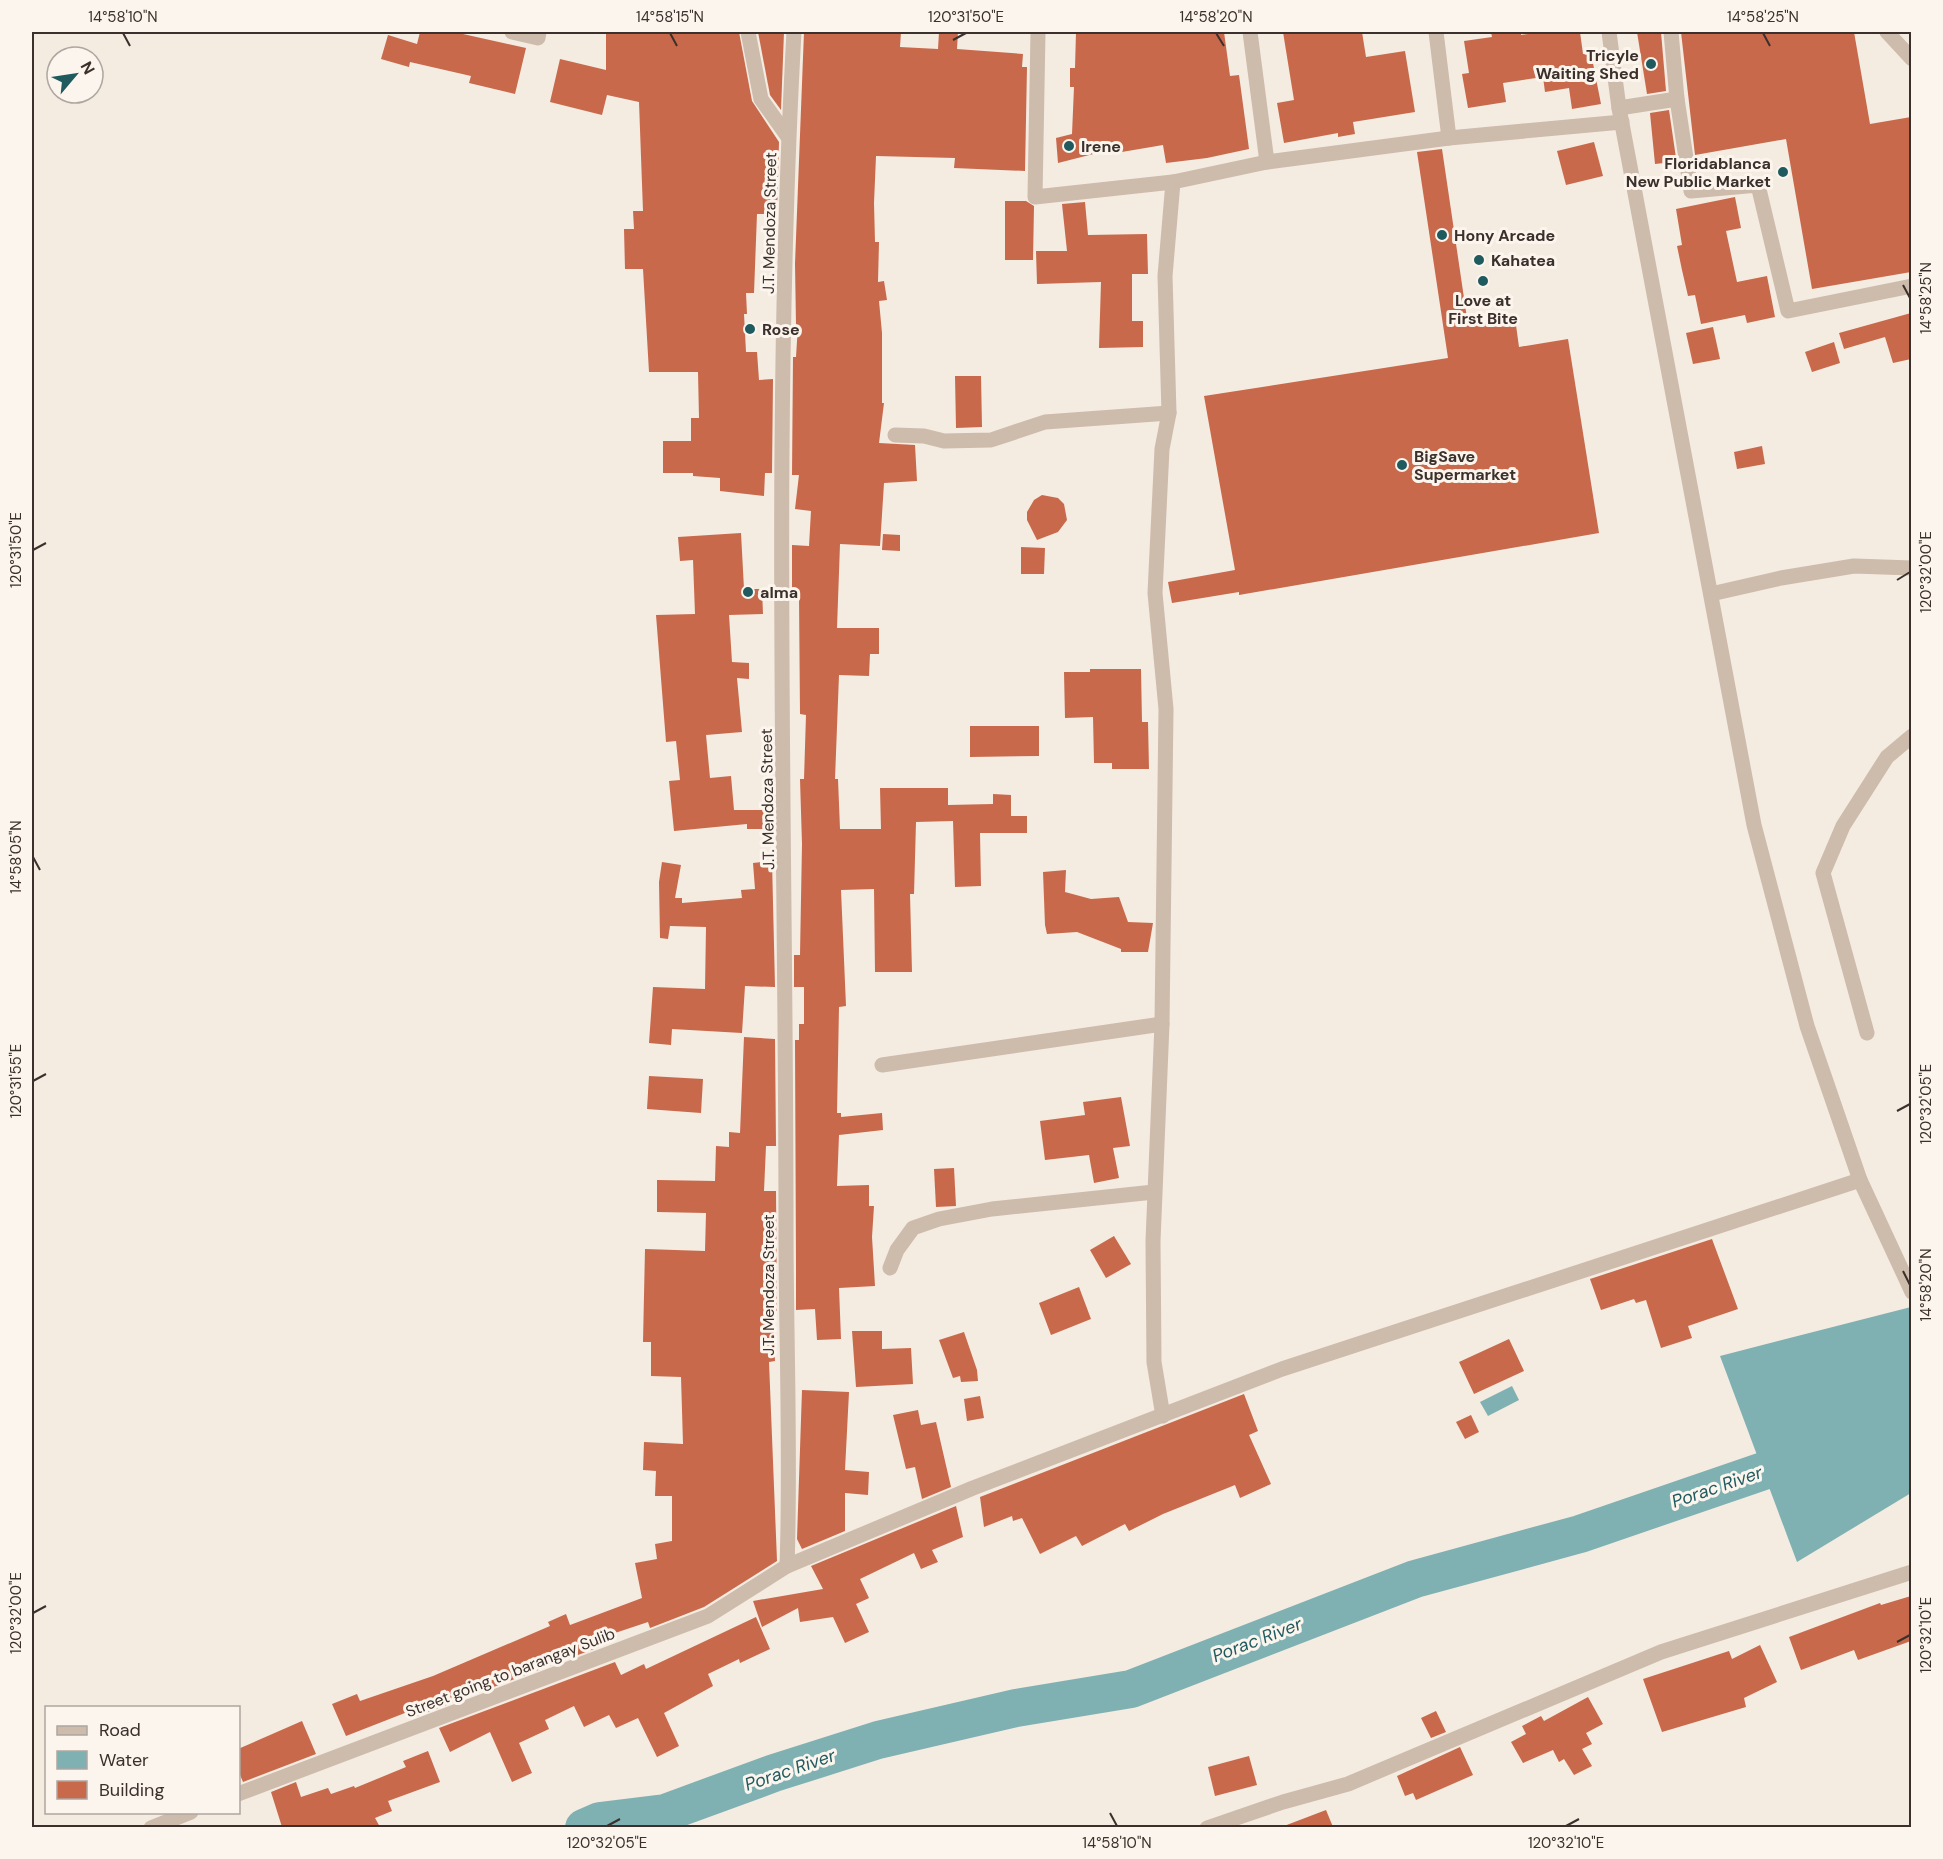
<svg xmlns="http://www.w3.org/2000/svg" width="1943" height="1859" font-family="'DM Sans',sans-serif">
	<rect width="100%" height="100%" fill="#f4ebe1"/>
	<!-- water -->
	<g fill="#7fb0b2">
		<path d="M1911 1307V1493L1797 1562 1720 1356Z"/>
		<path d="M1512 1386 1519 1400 1488 1416 1480 1402Z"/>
	</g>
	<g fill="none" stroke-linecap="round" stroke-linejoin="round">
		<!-- river -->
		<path stroke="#7fb0b2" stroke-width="38" d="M584 1828 600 1821 665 1813 774 1773 878 1740 1016 1708 1131 1689 1415 1579 1580 1534 1778 1466 1810 1449"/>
	</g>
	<!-- building -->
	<g fill="#c8694b">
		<path d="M420 32H454L526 48 515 94 469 83 471 76 410 62 409 67 381 59 388 35 417 44Z"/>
		<path d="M606 32H739L752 101 779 142 777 214H757L754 293H746L747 314H744L746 352H757L759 380 773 379 772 473H765L764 496 720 491V478L693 476V473H663V441H691V418H699L698 372H649L643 269H625L624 229H634L633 211H643L639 102 607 95 602 115 550 102 560 59 606 70Z"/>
		<path d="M758 32H784L781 110 770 95Z"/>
		<path d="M804 32H901L900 47 938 49 939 32H958L957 49 1023 54 1022 67H1027L1025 171 954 168 955 158 876 156 874 203 875 242H879L878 282 884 281 887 300 879 301 882 333V403H884L879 443 915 445 917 481 884 483 880 546 840 544 837 628H879V654H870L869 676 839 675 835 779H838L840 829H881L880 788H948V805L993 804V794L1011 795V816H1027V833H980L981 886 955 887 953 821 916 822 914 894H910L912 972H875L874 889 841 890 846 1006 839 1007 837 1113H841V1117L882 1113 883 1130 839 1135 837 1186 869 1185V1206H874L872 1237 875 1286 839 1288 841 1339 817 1340 815 1309 796 1310V1269L795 1040H799V1024H804V987H794V955H800L802 844 800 779H804L806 715 800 714 799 596H792V545L809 546 811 511 795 509 799 475H792L793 357H796L798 325H796L795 264Z"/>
		<path d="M1076 32 1141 34V32H1224L1230 76 1239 75 1249 149 1207 158 1166 163 1163 145 1110 154 1109 150 1058 163 1056 138 1072 134 1074 87H1070V68H1075Z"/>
		<path d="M1283 32H1362L1366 57 1405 51 1415 112 1353 122 1355 134 1338 137V133L1284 143 1277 103 1294 100Z"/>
		<path d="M1491 32H1521V35L1544 32H1580L1583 54 1591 53 1601 104 1572 109 1569 88 1545 92 1543 77 1503 83 1506 102 1468 108 1462 74 1469 73 1464 41 1492 37Z"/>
		<path d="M1637 32H1661L1666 91 1647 94Z"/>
		<path d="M1681 32H1854L1870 124 1911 117V272L1812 289 1786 139 1695 155Z"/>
		<path d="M1669 110 1676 158H1673V162L1655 164 1650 113Z"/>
		<path d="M1594 142 1603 176 1566 185 1557 151Z"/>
		<path d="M1442 149 1468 325 1515 318 1519 347 1568 339 1599 533 1239 595V592L1172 603 1168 582 1235 570 1204 396 1448 358 1417 152Z"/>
		<path d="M1735 197 1741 228 1726 231 1737 282 1767 276 1775 317 1747 323 1745 315 1701 324 1695 295 1688 296 1682 270 1677 246 1682 245 1676 209Z"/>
		<path d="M1005 201H1026L1034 206 1033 260H1005Z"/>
		<path d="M1085 202 1088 235 1147 234 1148 274H1132V321H1143V347L1099 348 1101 282 1037 284 1036 251H1067L1062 204Z"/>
		<path d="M1911 313V359L1893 363 1885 337 1844 349 1839 333Z"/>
		<path d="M1713 327 1720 359 1693 364 1686 333Z"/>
		<path d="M1834 342 1840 363 1812 372 1805 352Z"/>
		<path d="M955 376H981L982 427 956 428Z"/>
		<path d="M1762 446 1765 464 1737 469 1734 452Z"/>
		<path d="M1042 495 1058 498 1064 504 1067 520 1058 532 1037 540 1027 520V512L1034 500Z"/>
		<path d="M741 533 744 589H762L763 614 729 615 732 662 749 663V679L737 678 742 732 706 735 710 778 731 776 734 810H771L770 829H747V824L674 831 669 781 680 780 676 741 666 742 656 615 695 614 693 560 680 561 678 537Z"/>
		<path d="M883 534 900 535V551L882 550Z"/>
		<path d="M1021 547 1045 548 1044 574H1021Z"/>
		<path d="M1090 669H1141L1142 722H1148L1149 769H1112V763H1094L1093 717 1065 718 1064 672H1090Z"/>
		<path d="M970 726H1039V756L970 757Z"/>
		<path d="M772 861 775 987 745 986 742 1033 672 1029 671 1045 649 1043 653 987 705 989 706 927 670 926 668 939 660 938 659 882 662 862 681 865 675 898H682V903L742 898 741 890 755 889 753 863Z"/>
		<path d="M1066 870 1065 892 1091 899 1119 897 1128 922 1153 923 1148 952H1121V949L1077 932 1047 934 1045 925 1043 872Z"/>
		<path d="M744 1037 775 1039 776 1146H766L764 1191H776L777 1311H773L775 1361 769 1362 777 1561 704 1607 650 1628 648 1622 609 1635 610 1639 605 1641 607 1644 412 1718 410 1711 346 1736 332 1704 357 1694 360 1701 433 1676 550 1626 548 1622 566 1614 570 1625 642 1598 635 1563 657 1559 655 1544 672 1541V1496H655L656 1471 643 1470 644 1442 683 1444 681 1377 651 1376V1342H643L645 1249 705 1251 706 1213 657 1212V1180L715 1181 716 1146 729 1147V1132L740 1133Z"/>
		<path d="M649 1076 703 1079 701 1113 647 1109Z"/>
		<path d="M1121 1097 1130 1146 1113 1148 1119 1178 1094 1183 1089 1155 1045 1160 1040 1121 1085 1115 1083 1102Z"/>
		<path d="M954 1168 956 1206 936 1207 934 1169Z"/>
		<path d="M1114 1236 1131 1264 1106 1278 1090 1250Z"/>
		<path d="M1712 1239 1738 1309 1688 1326 1692 1338 1661 1348 1646 1300 1636 1303 1634 1299 1601 1310 1590 1279Z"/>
		<path d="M1079 1287 1091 1319 1051 1335 1039 1303Z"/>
		<path d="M852 1331H882V1349L911 1348 913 1384 856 1387Z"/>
		<path d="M964 1332 977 1370 978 1381 961 1382 960 1376 953 1378 939 1340Z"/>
		<path d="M1509 1339 1524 1371 1474 1394 1459 1362Z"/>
		<path d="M802 1390 849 1392 845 1470 869 1472 868 1495 845 1493V1531L802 1549 797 1539Z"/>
		<path d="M1244 1394 1258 1431 1249 1435 1271 1484 1240 1498 1235 1485 1163 1514 1129 1531 1125 1524 1082 1546 1076 1536 1040 1554 1022 1518 1013 1521 1012 1516 984 1527 980 1497Z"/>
		<path d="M980 1396 984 1418 967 1421 964 1399Z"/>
		<path d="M918 1410 921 1425 936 1422 951 1487 922 1499 915 1467 906 1469 893 1415Z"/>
		<path d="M1471 1415 1479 1432 1465 1439 1456 1422Z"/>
		<path d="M956 1506 963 1537 932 1550 938 1562 921 1569 914 1553 860 1579 869 1598 856 1604 869 1632 845 1643 833 1617 800 1622 798 1608 762 1627 753 1601 823 1589 811 1566Z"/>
		<path d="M1911 1596V1641L1858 1660 1854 1650 1801 1670 1789 1637 1880 1603 1881 1605Z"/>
		<path d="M756 1617 770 1649 740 1663 739 1659 708 1674 713 1686 664 1713 679 1746 657 1757 638 1718 616 1728 609 1715 584 1727 574 1706 545 1720 549 1729 519 1743 532 1773 512 1782 490 1732 450 1752 439 1728 615 1662 621 1675 644 1664 646 1669Z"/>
		<path d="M1760 1645 1777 1682 1744 1698 1746 1707 1662 1732 1643 1679 1729 1651 1732 1659Z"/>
		<path d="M1588 1697 1603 1724 1586 1733 1592 1744 1582 1749 1592 1766 1574 1775 1564 1759 1559 1762 1553 1750 1523 1763 1511 1742 1526 1734 1522 1726 1541 1716 1544 1721Z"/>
		<path d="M1436 1711 1446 1732 1431 1738 1421 1718Z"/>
		<path d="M302 1721 316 1754 243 1782 238 1770V1749Z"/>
		<path d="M1460 1747 1473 1775 1416 1800 1413 1793 1405 1796 1397 1776Z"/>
		<path d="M428 1751 440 1782 388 1801 392 1811 375 1818 380 1827H282L271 1792 296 1782 301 1797 328 1788 331 1794 354 1786 355 1788 406 1767 403 1761Z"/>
		<path d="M1249 1756 1257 1785 1215 1796 1208 1767Z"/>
		<path d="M1326 1810 1333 1827H1284V1826Z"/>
	</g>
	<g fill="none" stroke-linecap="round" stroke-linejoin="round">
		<!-- minor -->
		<g stroke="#cdbbac" stroke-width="15">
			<path d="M512 32 538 38 539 32"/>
			<path d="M748 32 761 99 788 137"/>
			<path d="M1038 32 1035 197 1173 182 1267 162 1449 138 1622 122"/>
			<path d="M1250 32 1267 162"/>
			<path d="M1436 32 1449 138"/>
			<path d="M1609 32 1619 108 1754 825 1807 1026 1860 1180 1912 1292"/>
			<path d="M1671 32 1677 99 1691 191 1758 185 1788 311 1912 286"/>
			<path d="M1887 32 1912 59"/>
			<path d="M1619 108 1677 99"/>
			<path d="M895 435 924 436 944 441 991 440 1045 422 1169 413"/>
			<path d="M1711 594 1781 578 1854 566 1912 568"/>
			<path d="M1867 1033 1823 873 1843 826 1887 757 1912 736"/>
			<path d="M882 1065 1162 1024"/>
			<path d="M890 1268 897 1250 913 1228 939 1219 992 1209 1154 1192"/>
			<path d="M1163 1416 1154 1362 1153 1241 1162 1024 1166 709 1155 593 1162 449 1169 413 1165 276 1173 182"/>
			<path d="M787 1566C791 1454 786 1340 786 1227 786 829 772 430 794 32"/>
			<path d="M238 1794 708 1616 787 1566 973 1488 1282 1369 1860 1180"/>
			<path d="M151 1828 191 1812"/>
			<path d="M1207 1828 1283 1802 1348 1784 1661 1652 1912 1572"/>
		</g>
	</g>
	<!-- ticks -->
	<path fill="none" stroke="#3b302b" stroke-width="2" d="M123 33 130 46M670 33 677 46M1216 33 1224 46M1763 33 1770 46M953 40 966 33M1903 285 1910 298M33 550 46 543M1897 580 1910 572M33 857 40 870M33 1081 46 1074M1897 1111 1910 1104M1903 1271 1910 1285M33 1613 46 1606M1897 1642 1910 1635M1110 1813 1117 1826M607 1826 620 1819M1566 1826 1579 1819"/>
	<!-- markers -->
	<g fill="#1f5a5e" stroke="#fbf5ee" stroke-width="2">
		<circle cx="1651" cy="64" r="6"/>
		<circle cx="1069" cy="146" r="6"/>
		<circle cx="1783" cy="172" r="6"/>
		<circle cx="1442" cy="235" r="6"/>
		<circle cx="1479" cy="260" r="6"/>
		<circle cx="1483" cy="281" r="6"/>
		<circle cx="750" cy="329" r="6"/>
		<circle cx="1402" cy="465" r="6"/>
		<circle cx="748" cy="592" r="6"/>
	</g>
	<g text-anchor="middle" stroke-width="6" stroke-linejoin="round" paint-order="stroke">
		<!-- poi labels -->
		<g font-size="16" font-weight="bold" fill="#3b302b" stroke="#fbf5ee" text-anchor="start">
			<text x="1639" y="61" text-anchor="end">Tricyle<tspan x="1639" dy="18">Waiting Shed</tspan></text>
			<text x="1081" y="152">Irene</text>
			<text x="1771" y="169" text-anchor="end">Floridablanca<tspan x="1771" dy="18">New Public Market</tspan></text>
			<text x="1454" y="241">Hony Arcade</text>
			<text x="1491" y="266">Kahatea</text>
			<text x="1483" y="306" text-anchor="middle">Love at<tspan x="1483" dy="18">First Bite</tspan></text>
			<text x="762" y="335">Rose</text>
			<text x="1414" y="462">BigSave<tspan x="1414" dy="18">Supermarket</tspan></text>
			<text x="760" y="598">alma</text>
		</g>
		<!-- street labels -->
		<g font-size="16" fill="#3b302b" stroke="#fbf5ee">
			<text transform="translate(769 223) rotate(-89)" y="6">J.T. Mendoza Street</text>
			<text transform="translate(767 799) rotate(-91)" y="6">J.T. Mendoza Street</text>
			<text transform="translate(768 1285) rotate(-90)" y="6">J.T. Mendoza Street</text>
			<text transform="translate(510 1672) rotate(-21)" y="6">Street going to barangay Sulib</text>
		</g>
		<!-- water labels -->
		<g font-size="18" font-style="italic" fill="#1f5a5e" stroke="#fbf5ee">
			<text transform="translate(1717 1487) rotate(-19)" y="6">Porac River</text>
			<text transform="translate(1257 1640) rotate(-21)" y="6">Porac River</text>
			<text transform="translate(790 1770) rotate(-19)" y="6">Porac River</text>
		</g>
	</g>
	<!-- border -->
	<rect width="1943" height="1859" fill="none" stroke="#fbf5ee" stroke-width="66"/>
	<!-- legend -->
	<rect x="45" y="1706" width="195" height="108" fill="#fbf5ee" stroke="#aea6a0" stroke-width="1.5"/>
	<rect x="57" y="1726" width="30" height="9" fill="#cdbbac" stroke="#aea6a0" stroke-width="1.5"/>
	<text x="99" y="1736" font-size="18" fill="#3b302b">Road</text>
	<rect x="57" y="1751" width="30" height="18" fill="#7fb0b2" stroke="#aea6a0" stroke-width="1.5"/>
	<text x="99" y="1766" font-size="18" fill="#3b302b">Water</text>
	<rect x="57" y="1781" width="30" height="18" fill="#c8694b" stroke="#aea6a0" stroke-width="1.5"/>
	<text x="99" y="1796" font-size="18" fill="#3b302b">Building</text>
	<!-- north arrow -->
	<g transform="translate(75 75) rotate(61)"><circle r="28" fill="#fbf5ee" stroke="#aea6a0" stroke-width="1.5"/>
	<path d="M0-4.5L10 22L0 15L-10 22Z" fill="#1f5a5e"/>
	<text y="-9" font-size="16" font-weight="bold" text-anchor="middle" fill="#3b302b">N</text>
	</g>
	<rect x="33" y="33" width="1877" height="1793" fill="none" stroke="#3b302b" stroke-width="2"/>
	<g font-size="15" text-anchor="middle" fill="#3b302b">
		<text x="123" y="22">14°58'10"N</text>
		<text x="670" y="22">14°58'15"N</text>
		<text x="966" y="22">120°31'50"E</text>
		<text x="1216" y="22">14°58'20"N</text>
		<text x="1763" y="22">14°58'25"N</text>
		<text transform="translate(1926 298) rotate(-90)" y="5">14°58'25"N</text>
		<text transform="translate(16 550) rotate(-90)" y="5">120°31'50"E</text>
		<text transform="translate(1926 572) rotate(-90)" y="5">120°32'00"E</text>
		<text transform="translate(16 857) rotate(-90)" y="5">14°58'05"N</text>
		<text transform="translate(16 1081) rotate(-90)" y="5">120°31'55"E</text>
		<text transform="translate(1926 1104) rotate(-90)" y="5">120°32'05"E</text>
		<text transform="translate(1926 1285) rotate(-90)" y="5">14°58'20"N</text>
		<text transform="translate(16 1613) rotate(-90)" y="5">120°32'00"E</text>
		<text transform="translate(1926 1635) rotate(-90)" y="5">120°32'10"E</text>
		<text x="607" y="1848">120°32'05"E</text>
		<text x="1117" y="1848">14°58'10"N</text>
		<text x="1566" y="1848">120°32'10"E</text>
	</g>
</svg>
